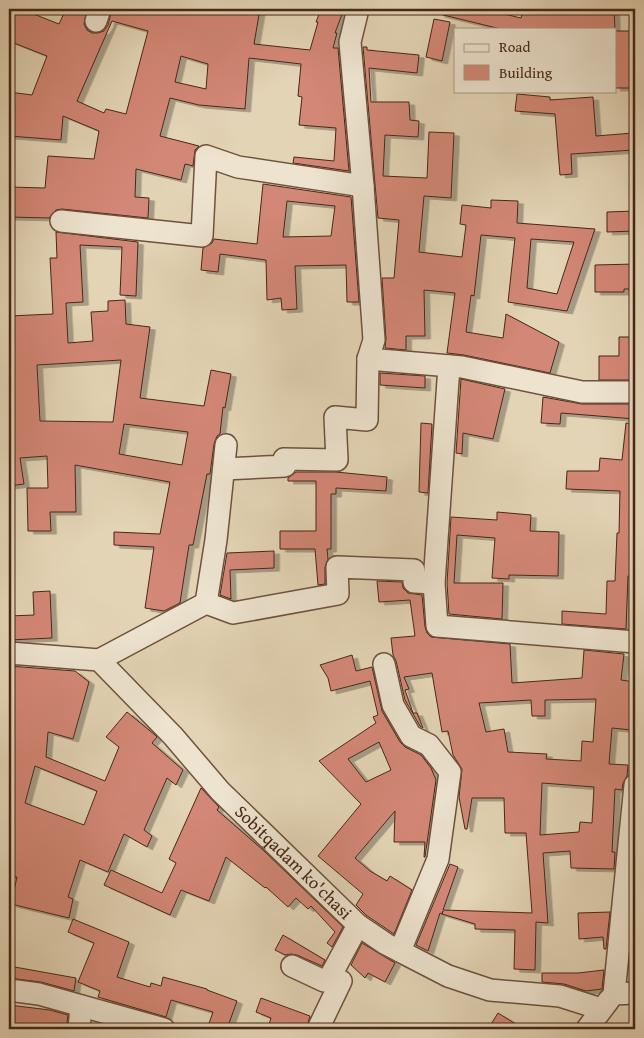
<svg xmlns="http://www.w3.org/2000/svg" width="644" height="1038" font-family="'Gentium Book Plus',serif">
	<defs>
		<filter id="shadow"><feDropShadow dx="5.5" dy="3" stdDeviation="0" flood-color="#0004"/></filter>
	</defs>
	<rect width="100%" height="100%" fill="#e3d4b5"/>
	<filter id="stains"><feTurbulence type="fractalNoise" baseFrequency=".004" numOctaves="4"/><feColorMatrix values="0 0 0 0 .2 0 0 0 0 .09 0 0 0 0 .02 0 0 0 .5 -.17"/></filter>
	<radialGradient id="worn" r=".72"><stop offset=".6" stop-color="#630" stop-opacity="0"/><stop offset="1" stop-color="#630" stop-opacity=".3"/></radialGradient>
	<!-- building -->
	<g fill="#d38776" stroke="#472717" fill-rule="evenodd" filter="url(#shadow)">
		<path d="M9 9H21L59 24 66 9H87L84 24 87 30 92 33H98L104 31 108 25 112 9H260L254 44 310 50 318 22H316L321 9H344L335 33H337L333 48H338L349 171 293 163 294 157 334 161 336 128 299 125 302 97 298 96 301 64 249 58 245 109 199 105 170 98 160 136 199 146 195 150 193 166 185 164 181 180 136 169 135 197 149 198 148 218 62 209 56 210 49 218 9 217V187L45 188 48 156 94 159 99 131 63 116 61 140 9 136V92L32 95 47 56 9 41ZM112 21 148 31 126 114 106 109 104 113 77 101ZM181 56 208 64 206 89 175 82Z"/>
		<path d="M440 9H483L521 18 523 9H614L615 29H501L439 14Z"/>
		<path d="M434 19 450 22 442 61 426 57Z"/>
		<rect x="615" y="31" width="20" height="57"/>
		<path d="M363 47H367V50L419 55 417 73 369 68 371 102H409L410 120 419 121 418 137 385 135 383 176 427 178 429 132 454 133 451 198 424 196 419 252 462 257 466 225 460 224 462 205 491 208V200L518 201 517 223 595 229 567 311 508 302 515 238 481 235 474 296 471 295 466 332 503 338 506 314 559 342 550 373 464 355 447 353 455 293 424 290 425 336H406V350L385 348 386 339 382 278H394L399 220 378 218ZM531 239 574 242 557 294 527 288Z"/>
		<path d="M517 94 550 97V100L593 97 596 136 633 133 634 150 571 154 572 174 560 175 555 114 515 111Z"/>
		<path d="M263 184 351 197 359 302H347L346 265 295 266 297 309 282 310 281 298 267 300 266 260 220 254 218 272 201 270 203 248 212 243 214 239 257 244ZM287 201 335 206 331 236 283 237Z"/>
		<path d="M635 211V231L607 232V212Z"/>
		<path d="M56 232 138 242 136 296 120 295 122 247 80 245 83 302 66 303 68 343 93 341 91 312 108 311V301L125 300 126 324 150 327 140 398 204 406 211 370 231 374 225 408 223 407 220 434 217 436 214 444 210 474H207L193 545H189L180 603 164 611 145 608 154 547 114 545V532L160 534 170 482 75 465 76 512H50L51 531H28L27 488H48L47 456 20 458 24 484 9 486V316L53 314 50 258H57ZM121 360 113 422 40 421 37 365ZM124 424 188 432 182 465 119 454Z"/>
		<path d="M635 264V289H624V292H595V265Z"/>
		<path d="M619 337H635V380H599V356H619Z"/>
		<path d="M380 373 425 376V388L380 385Z"/>
		<path d="M461 379 505 389 493 439 463 433 462 454 456 453Z"/>
		<path d="M543 397 582 404H635V419L561 413 560 424 541 423Z"/>
		<path d="M421 423 432 424 428 493 419 492Z"/>
		<path d="M626 423 635 424V576H628L626 629 562 624V611L606 614 607 581H615L617 533H619L620 491 566 489 567 471H599L600 458 622 460Z"/>
		<path d="M296 472H336L387 477 386 491 336 488V494H331V549H327L328 559 325 567V584L318 585 315 549H280V531H316V481H288V478Z"/>
		<path d="M497 512 531 515 530 531 559 532 558 576 509 575V579L492 578 495 538 457 535 454 583H503L502 619 449 614 447 583 451 517 497 520Z"/>
		<path d="M274 551V568L230 570 231 599 220 595 227 553Z"/>
		<path d="M377 581 402 582 403 588 408 593 422 595 425 627 427 633 431 637 510 644 512 683 582 678 584 650 624 654 621 680 635 682 631 730 612 728 609 764 628 765 627 776 623 783 622 790 615 789 612 852H615L614 869 571 868 570 851 543 853 548 923 536 922 535 970 514 969 515 930 475 929V924L442 914 443 911 442 914 440 913 428 951 416 945 450 864 458 867 443 910 532 913 526 833H505L504 798H472L467 829H465L459 797 462 769 453 755 448 731 442 732 432 673 404 677 409 689 405 690 413 713H417L423 728 420 726 405 700 396 661 393 655 391 638 415 636 410 600 379 602ZM596 699 593 742 582 741 581 761 546 759 547 754 508 752 504 729 486 732 479 703 531 700 532 716H545V700ZM542 783 594 787 592 823 580 822 579 832 540 835Z"/>
		<path d="M50 591 52 638 9 640V616L34 615 33 592Z"/>
		<path d="M352 655 356 671 372 667 382 711 400 742 405 747 421 755 431 768 436 780 425 857H424L425 842H394L395 811 355 858 370 871 387 881 390 876 412 890 394 934 366 915 356 905 363 894 318 856 361 804 319 761 376 723 373 717 378 715 370 681 331 691 328 678 320 665ZM379 742 391 770 366 782 348 759Z"/>
		<path d="M9 666 75 671 89 682 73 739 48 732 46 757 105 781 119 747 106 737 127 712 155 735 157 737 152 743 183 770 176 785 167 778 144 830 152 836 147 847 124 834 108 872 80 860 68 897 73 899 69 918 11 904 17 877 9 875ZM35 766 97 791 84 825 25 803Z"/>
		<path d="M201 788 219 807 217 810 263 850 343 927 332 947 327 943 335 932 311 906 308 909 296 898 288 907 266 887 265 888 226 857 209 901 181 890 170 915 104 885 111 870 162 893 176 863 169 859Z"/>
		<path d="M610 912 606 949H604L603 937 579 939 578 913Z"/>
		<path d="M73 919 129 942 117 977 150 987 151 983 161 986 163 977 207 989V990L237 1001 227 1029H207L213 1012 171 1000 166 1017 98 997 100 991 78 982 94 943 68 932Z"/>
		<path d="M283 935 325 960 322 966 297 955 291 954 285 955 275 950Z"/>
		<path d="M362 943 395 963 385 982 368 973 365 978 351 965Z"/>
		<path d="M9 966 76 978 74 991 41 982 9 978Z"/>
		<path d="M604 970 602 989 586 991 564 984 542 982V973H578Z"/>
		<path d="M261 998 310 1016 306 1029H284L269 1024 271 1018 256 1012Z"/>
		<path d="M9 1005 50 1010 68 1015 66 1029H9Z"/>
		<path d="M498 1013 524 1029H488Z"/>
	</g>
	<g fill="none" stroke-linecap="round" stroke-linejoin="round">
		<defs>
			<g id="minor">
				<path d="M96 21 100 9"/>
				<path d="M61 221 202 236 206 156 238 167 363 186 350 42 358 9"/>
				<path d="M368 359 462 367 582 392H635"/>
				<path d="M449 366 434 583 437 626 635 642"/>
				<path d="M224 469 285 466 284 459 337 460 335 417 367 420 368 359 374 340 363 186"/>
				<path d="M206 603 233 613 338 594 337 567 414 570V582L434 583"/>
				<path id="s1" d="M9 653 99 660 173 736 220 791 358 925 386 944 448 976 490 990 560 996 601 1009"/>
				<path d="M99 660 206 603 216 540 226 445"/>
				<path d="M384 664 393 705 411 736 429 745 450 772 438 859 400 951"/>
				<path d="M292 966 324 981 330 977 358 925"/>
				<path d="M9 990 39 994 164 1029"/>
				<path d="M614 994 635 785"/>
				<path d="M614 994 635 993"/>
				<path d="M79 1029 81 1006"/>
				<path d="M318 1029 341 981 330 977"/>
				<path d="M587 1029 609 1000"/>
			</g>
		</defs>
		<!-- minor casing -->
		<use href="#minor" stroke="#6e523e" stroke-width="24"/>
		<!-- minor -->
		<use href="#minor" stroke="#ede3cf" stroke-width="21"/>
	</g>
	<g text-anchor="middle" stroke-width="5" stroke-linejoin="round" paint-order="stroke">
		<!-- street labels -->
		<g font-size="18" fill="#472717" stroke="#ede3cf">
			<text dy="6" stroke="none"><textPath href="#s1" startOffset="371">Sobitqadam ko'chasi</textPath></text>
		</g>
	</g>
	<!-- margin -->
	<rect width="644" height="1038" fill="none" stroke="#e3d4b5" stroke-width="30"/>
	<rect x="10" y="10" width="624" height="1018" fill="none" stroke="#472717" stroke-width="2.5"/>
	<rect x="15" y="15" width="614" height="1008" fill="none" stroke="#472717"/>
	<!-- legend -->
	<rect x="454" y="28" width="162" height="65" fill="#ede3cf" stroke="#ab9885"/>
	<rect x="464" y="44" width="25" height="8" fill="#ede3cf" stroke="#ab9885"/>
	<text x="499" y="52" font-size="15" fill="#472717">Road</text>
	<rect x="464" y="65" width="25" height="15" fill="#d38776" stroke="#ab9885"/>
	<text x="499" y="78" font-size="15" fill="#472717">Building</text>
	<rect width="100%" height="100%" filter="url(#stains)"/>
	<rect width="100%" height="100%" fill="url(#worn)"/>
</svg>
